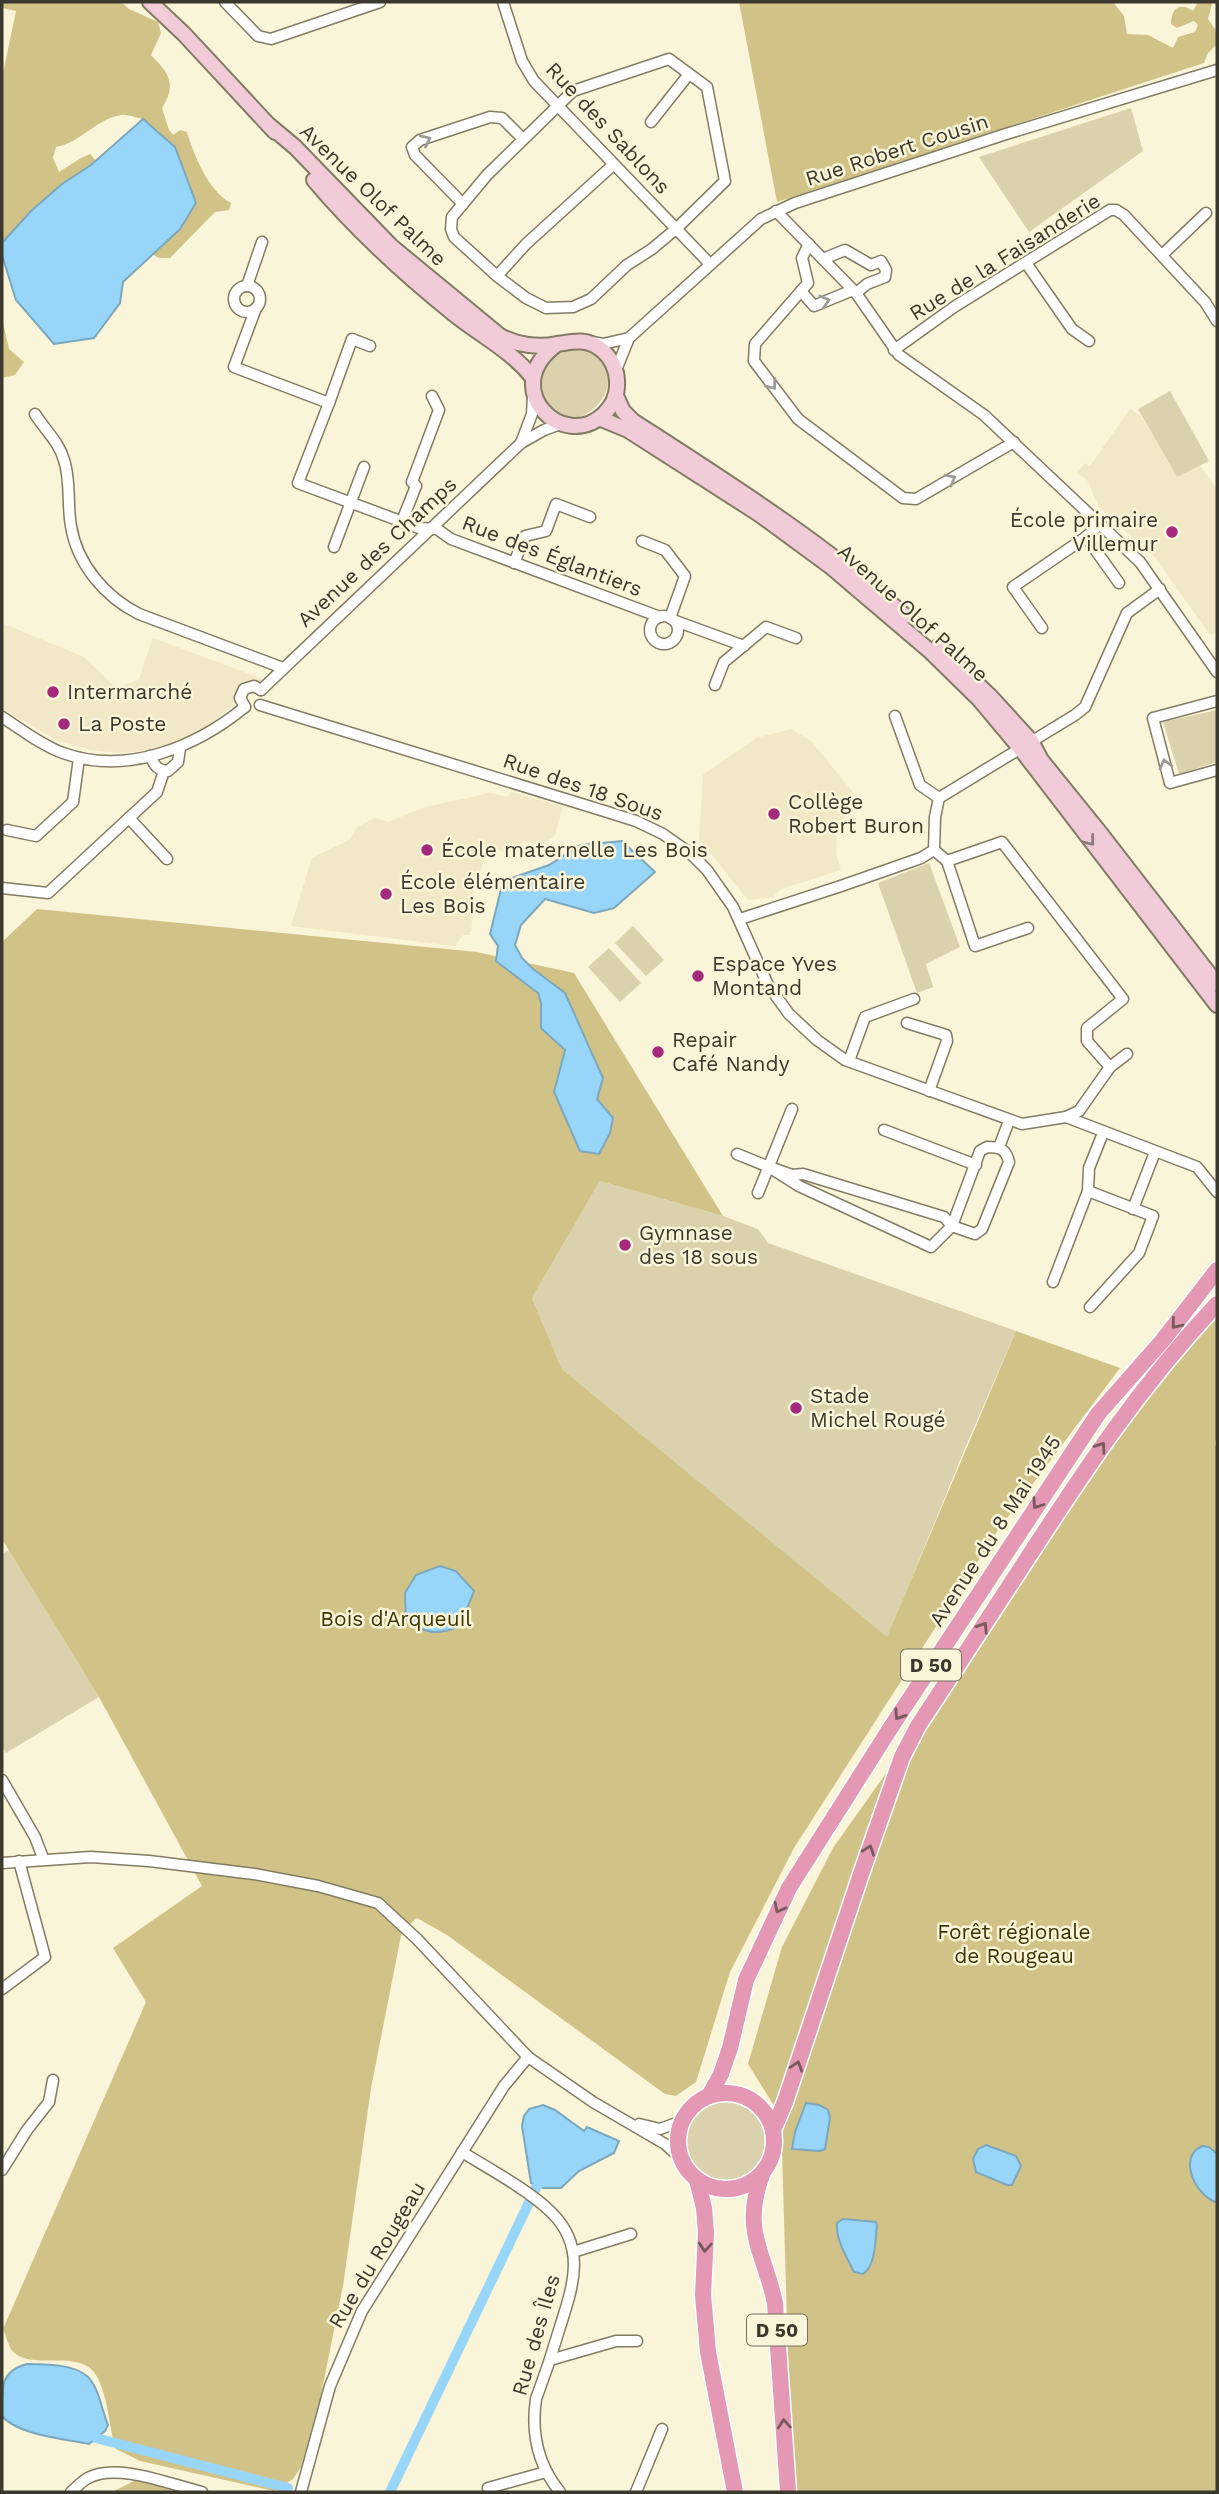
<svg xmlns="http://www.w3.org/2000/svg" width="1219" height="2494" font-family="'Work Sans',sans-serif">
	<rect width="100%" height="100%" fill="#faf4d8"/>
	<!-- built -->
	<g fill="#f0e8c6">
		<path d="M1130 409 1140 415 1177 477 1200 465 1217 490V633L1210 635 1155 557 1099 507 1087 480 1077 473 1085 463 1090 466Z"/>
		<path d="M2 623 84 657 117 689 139 679 153 638 263 679 208 726 179 741 151 750 120 753 90 750 59 741 2 709Z"/>
		<path d="M791 729 811 741 857 797 837 831 836 854 841 870 781 889 773 897 748 900 699 839 703 775 756 738Z"/>
		<path d="M511 792 563 806 555 835 542 845 523 841 520 851 506 853 495 849 493 855 487 853 473 891 475 900 471 931 469 935H463L455 946 291 926 312 858 349 840 357 827 375 818 388 822 425 807 490 793 508 797Z"/>
	</g>
	<!-- green -->
	<g fill="#dad2ad">
		<path d="M1131 108 1143 151 1029 232 979 157Z"/>
		<path d="M584 348C646 380 572 448 545 406 541 398 538 388 535 380L555 350Z"/>
		<path d="M1170 391 1209 461 1177 477 1138 409Z"/>
		<path d="M1217 710V762L1179 774 1163 722Z"/>
		<path d="M929 863 960 947 926 964 933 987 917 993 878 883Z"/>
		<path d="M633 926 664 960 646 976 615 943Z"/>
		<path d="M609 948 641 983 620 1002 588 967Z"/>
		<path d="M600 1181 723 1216 758 1229 768 1243 1016 1331 966 1446 887 1638 562 1369 532 1298Z"/>
		<path d="M9 1550 99 1697 6 1753 2 1746V1554Z"/>
		<circle cx="725" cy="2142" r="40"/>
	</g>
	<!-- forest -->
	<g fill="#d1c388">
		<path d="M2 2H121L129 9 158 22 161 33 151 55C169 73 177 84 162 108L169 130 173 135 180 130 187 132C194 155 208 191 231 203L229 210 215 212 170 258H159L152 254 180 229 143 119C136 118 128 114 121 115 96 119 80 143 56 147L53 158 59 172 81 158 90 154 96 161 2 243V78L16 11 2 8Z"/>
		<path d="M739 2H1113L1124 16 1127 34 1148 35 1173 48 1178 37 1195 32 1198 25 1194 21 1177 28 1171 24C1171 8 1180 2 1193 11L1198 2H1209L1212 4 1208 19 1217 32V44L1208 53 1204 63 777 202Z"/>
		<path d="M2 318 9 349 24 362 15 375 2 378Z"/>
		<path d="M37 909 477 952 574 973 723 1216 600 1181 532 1298 562 1369 887 1637 1016 1331 1120 1368 998 1530 794 1848 730 1972 696 2082 676 2096 665 2094 447 1935 417 1918 402 1931 371 2088 343 2286 320 2399 301 2467 293 2479 274 2491 140 2461 116 2449C108 2425 109 2398 96 2375 79 2347 28 2373 11 2349 8 2344 6 2335 3 2329L146 2002 113 1948 202 1886 99 1697 2 1539V942Z"/>
		<path d="M1217 1310V1434L1215 1444 1217 1447V2154L1209 2147 1193 2159 1215 2202 1217 2201V2492H792L781 2117 748 2064 782 1947 833 1848 980 1641 1127 1417Z"/>
		<path d="M136 2480 186 2492H112Z"/>
	</g>
	<!-- water -->
	<g fill="#98d6f9" stroke="#7ca7bc" stroke-width="2">
		<path d="M143 119 175 147 196 203 180 229 123 282 120 303 94 338 54 344 16 300 2 255V243L31 211 62 184 91 165Z"/>
		<path d="M622 841 655 872 614 908 594 913 545 899 521 925 515 945 522 958 533 969 565 993 603 1078 597 1099 613 1118 610 1133 599 1154 580 1151 554 1092 565 1050 541 1028V1003L538 993 496 961 498 946 490 934 503 881 549 865 580 845Z"/>
		<path d="M440 1566 456 1571 474 1591 460 1626C439 1635 423 1635 406 1618L405 1593 416 1575Z"/>
		<path d="M806 2103 819 2105 828 2110 830 2118 825 2149 820 2151 792 2149 795 2132Z"/>
		<path d="M543 2105 555 2110 584 2131 587 2127 619 2141 614 2153 579 2171 561 2188H543L531 2183 522 2126 524 2116 529 2109Z"/>
		<path d="M986 2145 1016 2156 1021 2166 1012 2185H1007L976 2172 973 2159 978 2149Z"/>
		<path d="M1202 2146 1209 2147 1217 2154V2201L1215 2202C1194 2193 1178 2157 1202 2146Z"/>
		<path d="M843 2219 876 2222 877 2226C875 2241 876 2265 863 2274L854 2272C847 2257 835 2239 837 2223Z"/>
		<path d="M27 2364C44 2364 75 2364 88 2377 99 2388 102 2411 108 2425L105 2431 89 2444C65 2439 18 2435 2 2416 2 2387 0 2371 27 2364Z"/>
	</g>
	<g fill="none" stroke-linecap="round" stroke-linejoin="round">
		<!-- canal -->
		<g stroke="#98d6f9" stroke-width="10">
			<path d="M96 2438 288 2488"/>
			<path d="M390 2492 537 2186"/>
		</g>
		<defs>
			<g id="street">
				<path d="M225 2 258 36 271 39 380 2"/>
				<path d="M503 2 522 61 534 81 710 264"/>
				<path d="M669 59 707 87 725 181 677 228 652 249 627 265 591 299 573 307 546 308 526 298 497 276 454 237 451 229 452 217 487 175 573 91Z"/>
				<path d="M651 122 689 74"/>
				<path d="M463 204 415 155 412 147 420 140 490 117 502 118 523 139"/>
				<path d="M776 211 856 293 899 355 984 415 1140 562 1217 672"/>
				<path d="M809 244 802 258 808 283 755 344 754 361 798 419 903 498 916 499 1014 442"/>
				<path d="M1162 255 1206 213"/>
				<path d="M823 259 845 250 871 265 881 261 886 270 885 277 867 284 856 293"/>
				<path d="M1026 263 1072 329 1089 341"/>
				<path d="M497 276 526 244 613 165"/>
				<path d="M247 286 262 242"/>
				<circle cx="247" cy="299" r="13"/>
				<path d="M801 291 814 306 853 290"/>
				<path d="M256 308 234 367 329 403 298 483 419 528 437 529 451 539 660 617"/>
				<path d="M592 342 603 344 629 338"/>
				<path d="M894 350 954 307 1110 210H1116L1124 215 1205 302 1217 321"/>
				<path d="M616 370 629 338 761 219 795 203 1006 134 1217 70"/>
				<path d="M329 403 352 339 370 346"/>
				<path d="M35 414C45 430 59 442 64 460 71 481 67 505 71 526 77 564 105 597 139 614L283 668"/>
				<path d="M521 443 532 414 533 396"/>
				<path d="M402 521 416 486 412 482 439 410 432 396"/>
				<path d="M1100 524 1086 537 1119 583"/>
				<path d="M642 541 665 550 685 576 670 618"/>
				<path d="M334 547 364 467"/>
				<path d="M514 563 525 536 546 531 556 504 590 517"/>
				<circle cx="664" cy="630" r="14"/>
				<path d="M673 620 744 646"/>
				<path d="M1042 628 1013 587 1086 537"/>
				<path d="M715 685 724 662 766 627 796 638"/>
				<path d="M261 690 521 443 544 430 563 423"/>
				<path d="M1217 701 1153 718 1170 783 1217 770"/>
				<path d="M260 705 601 810 636 821 663 834 690 853 707 870 733 907 768 985 789 1014 817 1040 845 1060 1022 1124 1066 1117 1079 1111 1110 1067 1127 1054"/>
				<path d="M245 707 240 698 244 689 254 686 261 690"/>
				<path d="M895 716 920 785 939 798"/>
				<path d="M2 717C21 729 41 745 63 753 127 776 196 747 245 707"/>
				<path d="M150 756C155 766 157 770 168 771L178 762 180 748"/>
				<path d="M129 818 167 859"/>
				<path d="M7 830 36 836 73 802 79 758"/>
				<path d="M934 850 947 861 1002 842 1123 999 1087 1028V1041L1110 1067"/>
				<path d="M947 861 975 946 1028 928"/>
				<path d="M2 888 48 893 157 792 164 771"/>
				<path d="M740 919 841 886 921 858 934 850 935 817 939 798 1075 715 1085 707 1127 613 1160 589"/>
				<path d="M907 1023 946 1035 947 1041 929 1091"/>
				<path d="M849 1061 865 1017 914 999"/>
				<path d="M1066 1117 1197 1167 1217 1192"/>
				<path d="M884 1130 976 1165"/>
				<path d="M987 1147C1000 1147 1006 1149 1009 1162L982 1229 975 1234 952 1226 980 1151Z"/>
				<path d="M999 1147 1009 1121"/>
				<path d="M737 1154 769 1167"/>
				<path d="M769 1167 792 1175 803 1174 944 1217 952 1226 931 1247 799 1186Z"/>
				<path d="M758 1193 792 1109"/>
				<path d="M1133 1209 1155 1152"/>
				<path d="M1053 1282 1088 1191"/>
				<path d="M1090 1307 1139 1253 1153 1216 1088 1191 1089 1168 1103 1133"/>
				<path d="M2 1780 35 1837 43 1858"/>
				<path d="M2 1863 91 1857 149 1861 254 1874 318 1886 378 1903 417 1939 528 2057 593 2102 665 2144 680 2157"/>
				<path d="M2 1989 45 1957 19 1861"/>
				<path d="M639 2124 660 2129 682 2121"/>
				<path d="M462 2152C488 2168 530 2191 551 2212 587 2247 573 2286 560 2327 553 2351 545 2375 536 2399 531 2433 538 2465 560 2492"/>
				<path d="M2 2170 27 2130 49 2102 53 2080"/>
				<path d="M573 2252 631 2234"/>
				<path d="M550 2360 616 2341H637"/>
				<path d="M488 2488 546 2472"/>
				<path d="M71 2492C76 2488 82 2481 88 2478 117 2462 172 2485 202 2492"/>
				<path d="M301 2492 330 2386 362 2311 504 2086 528 2057"/>
				<path d="M636 2492 662 2429"/>
			</g>
			<g id="secondary">
				<path d="M150 2 184 34 275 132"/>
				<path d="M270 126 295 147 392 247 500 336C517 345 538 348 557 344 572 342 585 338 599 348 611 356 618 371 617 385 617 396 612 406 604 414 563 453 498 388 556 345"/>
				<path d="M314 180C356 230 403 273 454 314 480 335 512 351 533 378"/>
				<path d="M616 396 623 411 633 421C727 482 821 541 905 616"/>
				<path d="M599 418 628 430 759 514 830 566 931 652 979 699 1020 748 1217 1005"/>
				<path d="M938 647 990 696 1031 741 1041 760 1100 833 1217 984"/>
			</g>
			<g id="primary">
				<circle cx="726" cy="2141" r="48"/>
				<path d="M709 2096 721 2074 730 2048 746 1980 789 1888 893 1724 1098 1414 1163 1340 1217 1270"/>
				<path d="M773 2130 785 2102 861 1874 902 1757 918 1726C953 1672 988 1619 1023 1565 1084 1471 1139 1387 1217 1304"/>
				<path d="M763 2172C741 2231 763 2248 775 2303L788 2492"/>
				<path d="M697 2180 704 2208 706 2233 703 2295 708 2352 735 2492"/>
			</g>
		</defs>
		<!-- street casing -->
		<use href="#street" stroke="#817c63" stroke-width="13"/>
		<!-- secondary casing -->
		<use href="#secondary" stroke="#817c63" stroke-width="18"/>
		<!-- primary casing -->
		<use href="#primary" stroke="#fff" stroke-width="19"/>
		<!-- street -->
		<use href="#street" stroke="#fff" stroke-width="10"/>
		<!-- secondary -->
		<use href="#secondary" stroke="#f2cbd9" stroke-width="14"/>
		<!-- primary -->
		<use href="#primary" stroke="#e598b3" stroke-width="16"/>
	</g>
	<!-- one-way arrows -->
	<defs><path id="oneway-chevron" d="M-2-3.5L2.5 0L-2 3.5" fill="none" stroke-width="1.6" stroke-linecap="round" stroke-linejoin="round" transform="scale(1.75)"/></defs>
	<g stroke="#9d9c96">
		<use href="#oneway-chevron" transform="translate(426 140) rotate(-25)"/>
		<use href="#oneway-chevron" transform="translate(825 301) rotate(-17)"/>
		<use href="#oneway-chevron" transform="translate(772 385) rotate(53)"/>
		<use href="#oneway-chevron" transform="translate(951 479) rotate(-30)"/>
		<use href="#oneway-chevron" transform="translate(1165 764) rotate(-105)"/>
	</g>
	<use stroke="#8d7b7b" href="#oneway-chevron" transform="translate(1090 841) rotate(52)"/>
	<g stroke="#765a5d">
		<use href="#oneway-chevron" transform="translate(1176 1324) rotate(129)"/>
		<use href="#oneway-chevron" transform="translate(1101 1447) rotate(-55)"/>
		<use href="#oneway-chevron" transform="translate(1037 1504) rotate(124)"/>
		<use href="#oneway-chevron" transform="translate(983 1627) rotate(-57)"/>
		<use href="#oneway-chevron" transform="translate(899 1715) rotate(123)"/>
		<use href="#oneway-chevron" transform="translate(869 1850) rotate(-70)"/>
		<use href="#oneway-chevron" transform="translate(779 1908) rotate(117)"/>
		<use href="#oneway-chevron" transform="translate(797 2066) rotate(-72)"/>
		<use href="#oneway-chevron" transform="translate(705 2247) rotate(94)"/>
		<use href="#oneway-chevron" transform="translate(784 2424) rotate(-94)"/>
	</g>
	<!-- markers -->
	<g fill="#a4297d" stroke="#faf4d8" stroke-width="2.5">
		<circle cx="1172" cy="532" r="7"/>
		<circle cx="53" cy="692" r="7"/>
		<circle cx="64" cy="724" r="7"/>
		<circle cx="774" cy="814" r="7"/>
		<circle cx="427" cy="850" r="7"/>
		<circle cx="386" cy="894" r="7"/>
		<circle cx="698" cy="976" r="7"/>
		<circle cx="658" cy="1052" r="7"/>
		<circle cx="625" cy="1245" r="7"/>
		<circle cx="796" cy="1408" r="7"/>
	</g>
	<g text-anchor="middle" stroke-width="5" stroke-linejoin="round" paint-order="stroke">
		<!-- shield labels -->
		<g fill="#faf4d8" stroke="#747161" stroke-width="2">
			<rect x="901" y="1649.5" width="60" height="31" rx="5"/>
			<rect x="747" y="2314.5" width="60" height="31" rx="5"/>
		</g>
		<g font-size="19" font-weight="bold" fill="#3b392e">
			<text x="931" y="1672">D 50</text>
			<text x="777" y="2337">D 50</text>
		</g>
		<!-- street labels -->
		<g font-size="21" fill="#3b392e" stroke="#faf4d8">
			<text transform="translate(608 128) rotate(47)" y="7">Rue des Sablons</text>
			<text transform="translate(897 150) rotate(-18)" y="7">Rue Robert Cousin</text>
			<text transform="translate(373 195) rotate(44)" y="7">Avenue Olof Palme</text>
			<text transform="translate(1005 257) rotate(-32)" y="7">Rue de la Faisanderie</text>
			<text transform="translate(377 552) rotate(-43)" y="7">Avenue des Champs</text>
			<text transform="translate(552 556) rotate(21)" y="7">Rue des Églantiers</text>
			<text transform="translate(913 613) rotate(42)" y="7">Avenue Olof Palme</text>
			<text transform="translate(583 787) rotate(19)" y="7">Rue des 18 Sous</text>
			<text transform="translate(995 1531) rotate(-57)" y="7">Avenue du 8 Mai 1945</text>
			<text transform="translate(377 2255) rotate(-59)" y="7">Rue du Rougeau</text>
			<text transform="translate(536 2335) rotate(-74)" y="7">Rue des Îles</text>
		</g>
		<!-- poi labels -->
		<g font-size="21" fill="#3b392e" stroke="#faf4d8" text-anchor="start">
			<text x="1158" y="527" text-anchor="end">École primaire<tspan x="1158" dy="24">Villemur</tspan></text>
			<text x="67" y="699">Intermarché</text>
			<text x="78" y="731">La Poste</text>
			<text x="788" y="809">Collège<tspan x="788" dy="24">Robert Buron</tspan></text>
			<text x="441" y="857">École maternelle Les Bois</text>
			<text x="400" y="889">École élémentaire<tspan x="400" dy="24">Les Bois</tspan></text>
			<text x="712" y="971">Espace Yves<tspan x="712" dy="24">Montand</tspan></text>
			<text x="672" y="1047">Repair<tspan x="672" dy="24">Café Nandy</tspan></text>
			<text x="639" y="1240">Gymnase<tspan x="639" dy="24">des 18 sous</tspan></text>
			<text x="810" y="1403">Stade<tspan x="810" dy="24">Michel Rougé</tspan></text>
		</g>
		<!-- park labels -->
		<g font-size="21" fill="#3e3402" stroke="#faf4d8">
			<text x="396" y="1626">Bois d'Arqueuil</text>
			<text x="1014" y="1939">Forêt régionale<tspan x="1014" dy="24">de Rougeau</tspan></text>
		</g>
	</g>
	<!-- border -->
	<rect width="1219" height="2494" fill="none" stroke="#3b392e" stroke-width="7"/>
</svg>
